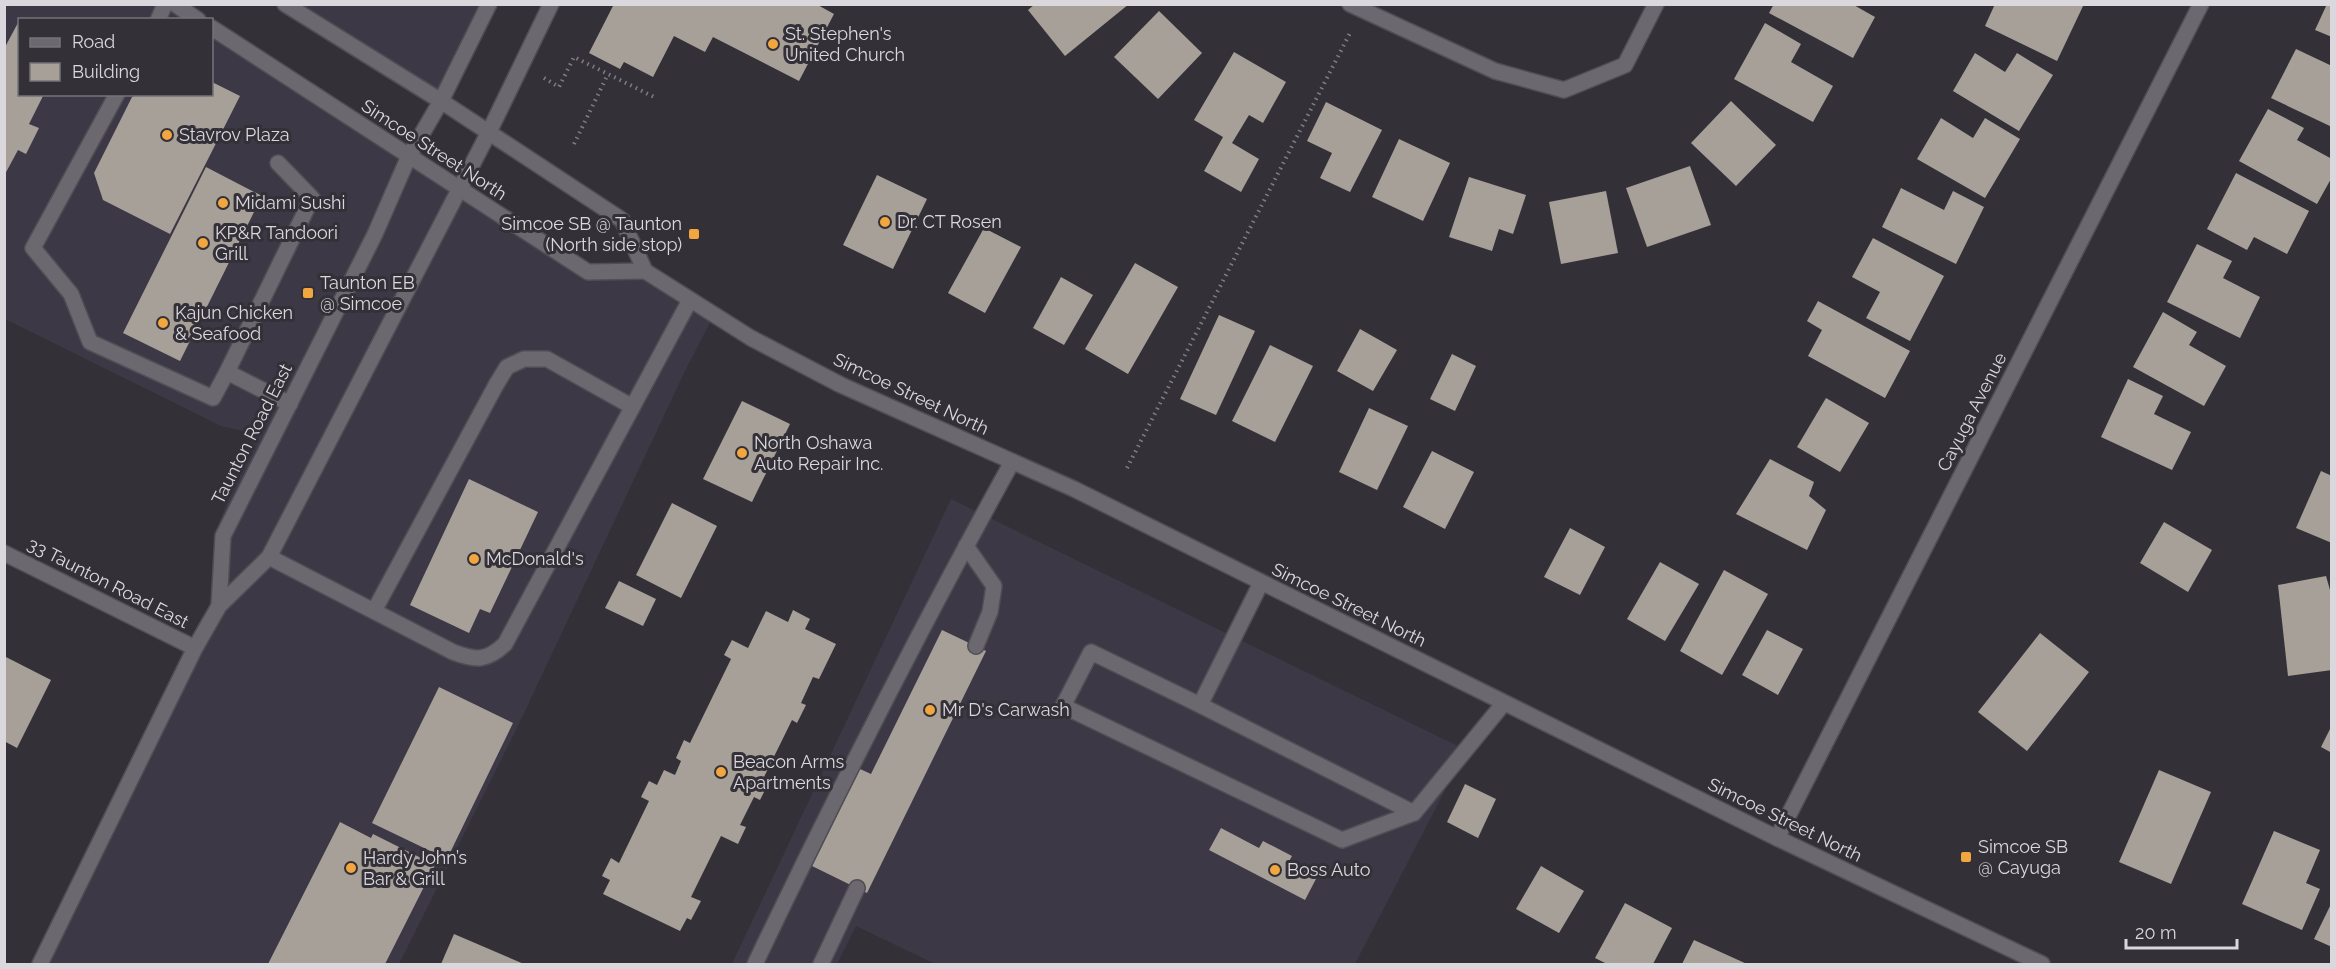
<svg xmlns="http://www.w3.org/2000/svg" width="2336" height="969" font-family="Raleway,sans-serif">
	<rect width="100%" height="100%" fill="#333038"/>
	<!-- built -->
	<g fill="#3d3846">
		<path d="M4 5H175L198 19 20 20V94H212V28L580 268 643 269 715 313 685 371 517 728 399 964H40L216 607 219 587V523L255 434 221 426 5 319Z"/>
		<path d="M285 5H486L435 98Z"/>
		<path d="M951 499 1466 750 1355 964H935L856 926 837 964H732Z"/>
	</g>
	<!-- building -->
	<g fill="#a7a099">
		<path d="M614 4H816L834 14 799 81 713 37 705 52 674 36 653 77 624 62 620 69 589 53Z"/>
		<path d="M1035 4H1129L1065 56 1028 10Z"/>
		<path d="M1774 4H1852L1875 17 1853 58 1769 13Z"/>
		<path d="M1995 4H2084L2057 61 1985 26Z"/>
		<path d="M2327 4H2332V37L2315 30Z"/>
		<path d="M1159 11 1202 53 1158 99 1114 57Z"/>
		<path d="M20 19V94H44L29 124 39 128 26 154 18 150 4 176V49Z"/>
		<path d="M1765 23 1801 44 1791 62 1833 86 1813 122 1734 79Z"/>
		<path d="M2296 49 2332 66V127L2271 98Z"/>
		<path d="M1234 52 1286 82 1263 123 1249 115 1232 143 1259 159 1241 192 1204 171 1223 137 1194 120Z"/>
		<path d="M1975 53 2005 72 2017 53 2053 75 2019 131 1953 91Z"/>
		<path d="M212 82 240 96 170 234 103 200 94 173 132 97 140 94H212Z"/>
		<path d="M1731 101 1776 145 1736 186 1691 143Z"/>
		<path d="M1326 102 1382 130 1350 192 1320 178 1332 153 1307 141Z"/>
		<path d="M2268 109 2304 128 2297 140 2332 159V177L2317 204 2239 161Z"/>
		<path d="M1941 118 1973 138 1985 118 2020 139 1985 198 1917 159Z"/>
		<path d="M1399 139 1450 163 1423 221 1372 197Z"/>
		<path d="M1690 166 1711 225 1647 247 1626 188Z"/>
		<path d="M206 167 262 196 180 361 123 333Z"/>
		<path d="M2236 173 2309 211 2287 254 2254 237 2247 250 2207 229Z"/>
		<path d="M877 175 927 199 893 269 843 245Z"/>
		<path d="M1469 177 1526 195 1513 234 1499 229 1492 251 1449 237Z"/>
		<path d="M1901 188 1944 210 1953 191 1984 207 1956 264 1882 227Z"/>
		<path d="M1606 191 1618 253 1561 264 1549 202Z"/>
		<path d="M984 228 1021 247 985 313 948 293Z"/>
		<path d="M1873 238 1944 276 1910 341 1866 318 1880 292 1852 277Z"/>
		<path d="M2197 244 2232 261 2223 278 2260 297 2240 338 2167 302Z"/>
		<path d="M1135 263 1178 287 1128 374 1085 349Z"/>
		<path d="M1061 277 1093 295 1064 345 1033 328Z"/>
		<path d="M1818 301 1910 351 1885 398 1808 356 1822 330 1807 321Z"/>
		<path d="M2163 312 2197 332 2189 345 2226 366 2204 406 2133 367Z"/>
		<path d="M1219 315 1255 331 1216 415 1180 399Z"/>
		<path d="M1360 329 1397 350 1373 391 1337 371Z"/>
		<path d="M1270 345 1313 366 1275 442 1232 421Z"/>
		<path d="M1452 354 1476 366 1455 411 1430 399Z"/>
		<path d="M2128 379 2163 396 2154 414 2191 432 2172 470 2101 437Z"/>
		<path d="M1826 398 1869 423 1840 472 1797 447Z"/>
		<path d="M742 401 790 424 752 502 703 479Z"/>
		<path d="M1369 408 1408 426 1377 490 1339 472Z"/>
		<path d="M1432 451 1474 472 1445 529 1403 507Z"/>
		<path d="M1770 459 1814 482 1809 496 1826 510 1807 550 1736 514Z"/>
		<path d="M2321 471 2332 476V543L2296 528Z"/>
		<path d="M469 479 538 512 490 613 480 609 469 633 410 605Z"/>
		<path d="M672 503 717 526 681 598 636 575Z"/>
		<path d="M2164 522 2212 550 2188 592 2140 563Z"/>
		<path d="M1570 528 1605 547 1580 595 1544 577Z"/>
		<path d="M1660 562 1699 584 1665 641 1627 619Z"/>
		<path d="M1724 570 1768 594 1722 675 1680 651Z"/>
		<path d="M2326 576 2332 597V670L2288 676 2278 585Z"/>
		<path d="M619 581 656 599 643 626 605 608Z"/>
		<path d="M793 610 810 619 805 629 836 644 819 679 813 677 801 703 806 705 797 723 792 720 763 779 769 782 760 800 754 797 740 825 746 827 738 844 721 836 691 897 701 901 691 920 687 918 680 931 603 894 610 880 602 876 611 858 619 863 649 801 641 797 649 781 657 785 664 770 675 775 681 761 676 758 684 740 690 743 731 659 724 655 732 640 748 648 766 611 788 622Z"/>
		<path d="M942 630 986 651 867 893 812 866 860 769 871 774Z"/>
		<path d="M1767 630 1803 649 1778 695 1742 675Z"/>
		<path d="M2040 633 2089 672 2027 751 1978 712Z"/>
		<path d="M4 656 51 680 17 748 4 741Z"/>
		<path d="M439 687 513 723 447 859 372 823Z"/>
		<path d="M2332 725V753L2321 747Z"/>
		<path d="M2159 770 2211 792 2171 884 2119 862Z"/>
		<path d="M1465 784 1496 799 1478 838 1447 822Z"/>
		<path d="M340 822 371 838 373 834 435 865 385 964H268Z"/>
		<path d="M1221 828 1259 848 1263 841 1292 856 1288 863 1317 877 1305 900 1209 850Z"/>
		<path d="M2274 831 2320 850 2306 883 2320 889 2302 930 2242 904Z"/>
		<path d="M1541 866 1584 891 1559 933 1516 909Z"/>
		<path d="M2332 902V947L2314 939Z"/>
		<path d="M1625 903 1672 928 1653 964H1607L1595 958Z"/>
		<path d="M454 934 524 964H441Z"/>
		<path d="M1694 940 1747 964H1682Z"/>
	</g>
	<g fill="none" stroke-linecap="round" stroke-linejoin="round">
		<defs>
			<g id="lane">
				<path d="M158 20 165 4"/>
				<path d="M117 94 33 248 71 294 90 342 213 398 227 372"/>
				<path d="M278 163 312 198 227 372 290 404"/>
				<path d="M966 546 994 586 990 612 976 646"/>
				<path d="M4 553 195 648"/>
				<path d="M269 557 453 652C476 661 487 661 505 644L690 300"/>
				<path d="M1261 583 1200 705 1414 813 1504 703"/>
				<path d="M374 611 496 385 507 367 524 359H547L631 406"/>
				<path d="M1200 705 1091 652 1063 706 1342 840 1414 813"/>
				<path d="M755 964C836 794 921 627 1012 462"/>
				<path d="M821 964 857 888"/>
			</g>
			<g id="street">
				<path d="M1350 4 1495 71 1564 90 1625 65 1656 4"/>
				<path d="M1777 838 2201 4"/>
			</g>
			<g id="secondary">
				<path d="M175 4 198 20"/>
				<path d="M285 4 441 101 622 220 645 271 751 338 841 385 1074 489 1777 838 2042 964"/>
				<path d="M212 28 588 272 645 271"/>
				<path d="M219 606 223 536 375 234 409 156 441 101 489 4"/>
				<path d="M40 964 195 648 219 606 269 557 489 132 551 4"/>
			</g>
		</defs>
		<!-- lane casing -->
		<use href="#lane" stroke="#504e54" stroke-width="18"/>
		<!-- street casing -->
		<use href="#street" stroke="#504e54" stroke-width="18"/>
		<!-- secondary casing -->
		<use href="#secondary" stroke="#504e54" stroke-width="18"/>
		<!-- path -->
		<g stroke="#807e84" stroke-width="4" stroke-dasharray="1.5 4.5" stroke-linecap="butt">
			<path d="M544 78 559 87 574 57 654 97"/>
			<path d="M574 144 608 74"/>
			<path d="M1127 468 1350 33"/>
		</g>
		<!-- lane -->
		<use href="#lane" stroke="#6b6870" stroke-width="15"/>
		<!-- street -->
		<use href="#street" stroke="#6b6870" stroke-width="15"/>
		<!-- secondary -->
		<use href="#secondary" stroke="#6b6870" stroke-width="15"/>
	</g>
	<!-- markers -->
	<g fill="#f1a63f" stroke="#333038" stroke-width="2">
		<circle cx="773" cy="44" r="6"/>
		<circle cx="167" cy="135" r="6"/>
		<circle cx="223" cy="203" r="6"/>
		<circle cx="885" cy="222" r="6"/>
		<rect x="688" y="228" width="12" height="12" rx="3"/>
		<circle cx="203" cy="243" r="6"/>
		<rect x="302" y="287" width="12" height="12" rx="3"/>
		<circle cx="163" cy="323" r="6"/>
		<circle cx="742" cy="453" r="6"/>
		<circle cx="474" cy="559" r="6"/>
		<circle cx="930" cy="710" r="6"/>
		<circle cx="721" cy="772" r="6"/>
		<rect x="1960" y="851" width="12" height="12" rx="3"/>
		<circle cx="351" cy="868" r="6"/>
		<circle cx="1275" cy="870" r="6"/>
	</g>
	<g text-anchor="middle" stroke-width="6" stroke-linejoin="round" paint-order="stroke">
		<!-- poi labels -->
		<g font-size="18" fill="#dad8dd" stroke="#333038" text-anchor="start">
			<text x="785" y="40">St. Stephen's<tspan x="785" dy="21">United Church</tspan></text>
			<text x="179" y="141">Stavrov Plaza</text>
			<text x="235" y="209">Midami Sushi</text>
			<text x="897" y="228">Dr. CT Rosen</text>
			<text x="682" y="230" text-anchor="end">Simcoe SB @ Taunton<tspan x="682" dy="21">(North side stop)</tspan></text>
			<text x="215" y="239">KP&amp;R Tandoori<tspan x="215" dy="21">Grill</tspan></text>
			<text x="320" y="289">Taunton EB<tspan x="320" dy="21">@ Simcoe</tspan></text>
			<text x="175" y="319">Kajun Chicken<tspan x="175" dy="21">&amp; Seafood</tspan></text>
			<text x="754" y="449">North Oshawa<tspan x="754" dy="21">Auto Repair Inc.</tspan></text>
			<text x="486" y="565">McDonald's</text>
			<text x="942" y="716">Mr D's Carwash</text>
			<text x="733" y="768">Beacon Arms<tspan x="733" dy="21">Apartments</tspan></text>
			<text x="1978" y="853">Simcoe SB<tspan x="1978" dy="21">@ Cayuga</tspan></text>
			<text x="363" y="864">Hardy John’s<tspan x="363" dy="21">Bar &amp; Grill</tspan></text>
			<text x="1287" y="876">Boss Auto</text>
		</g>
		<!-- street labels -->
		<g font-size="18" fill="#dad8dd" stroke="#333038">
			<text transform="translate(434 150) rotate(33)" y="6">Simcoe Street North</text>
			<text transform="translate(911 394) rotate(25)" y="6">Simcoe Street North</text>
			<text transform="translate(1972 412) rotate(-63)" y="6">Cayuga Avenue</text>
			<text transform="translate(252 434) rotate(-63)" y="6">Taunton Road East</text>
			<text transform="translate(108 583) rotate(27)" y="6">33 Taunton Road East</text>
			<text transform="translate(1349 605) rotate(26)" y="6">Simcoe Street North</text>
			<text transform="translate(1785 820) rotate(26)" y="6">Simcoe Street North</text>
		</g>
	</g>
	<!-- border -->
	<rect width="2336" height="969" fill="none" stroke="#dad8dd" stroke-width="12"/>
	<!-- legend -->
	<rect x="18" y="18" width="195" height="78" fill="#333038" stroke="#76737a" stroke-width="1.5"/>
	<rect x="30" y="38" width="30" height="9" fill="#6b6870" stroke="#76737a" stroke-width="1.5"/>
	<text x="72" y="48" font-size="18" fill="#dad8dd">Road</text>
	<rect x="30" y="63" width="30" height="18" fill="#a7a099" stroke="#76737a" stroke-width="1.5"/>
	<text x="72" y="78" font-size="18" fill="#dad8dd">Building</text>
	<!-- scale -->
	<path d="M2126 939v9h111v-9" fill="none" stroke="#dad8dd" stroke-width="3"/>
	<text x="2135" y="939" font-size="18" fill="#dad8dd" stroke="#333038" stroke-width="4.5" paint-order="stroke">20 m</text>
</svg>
